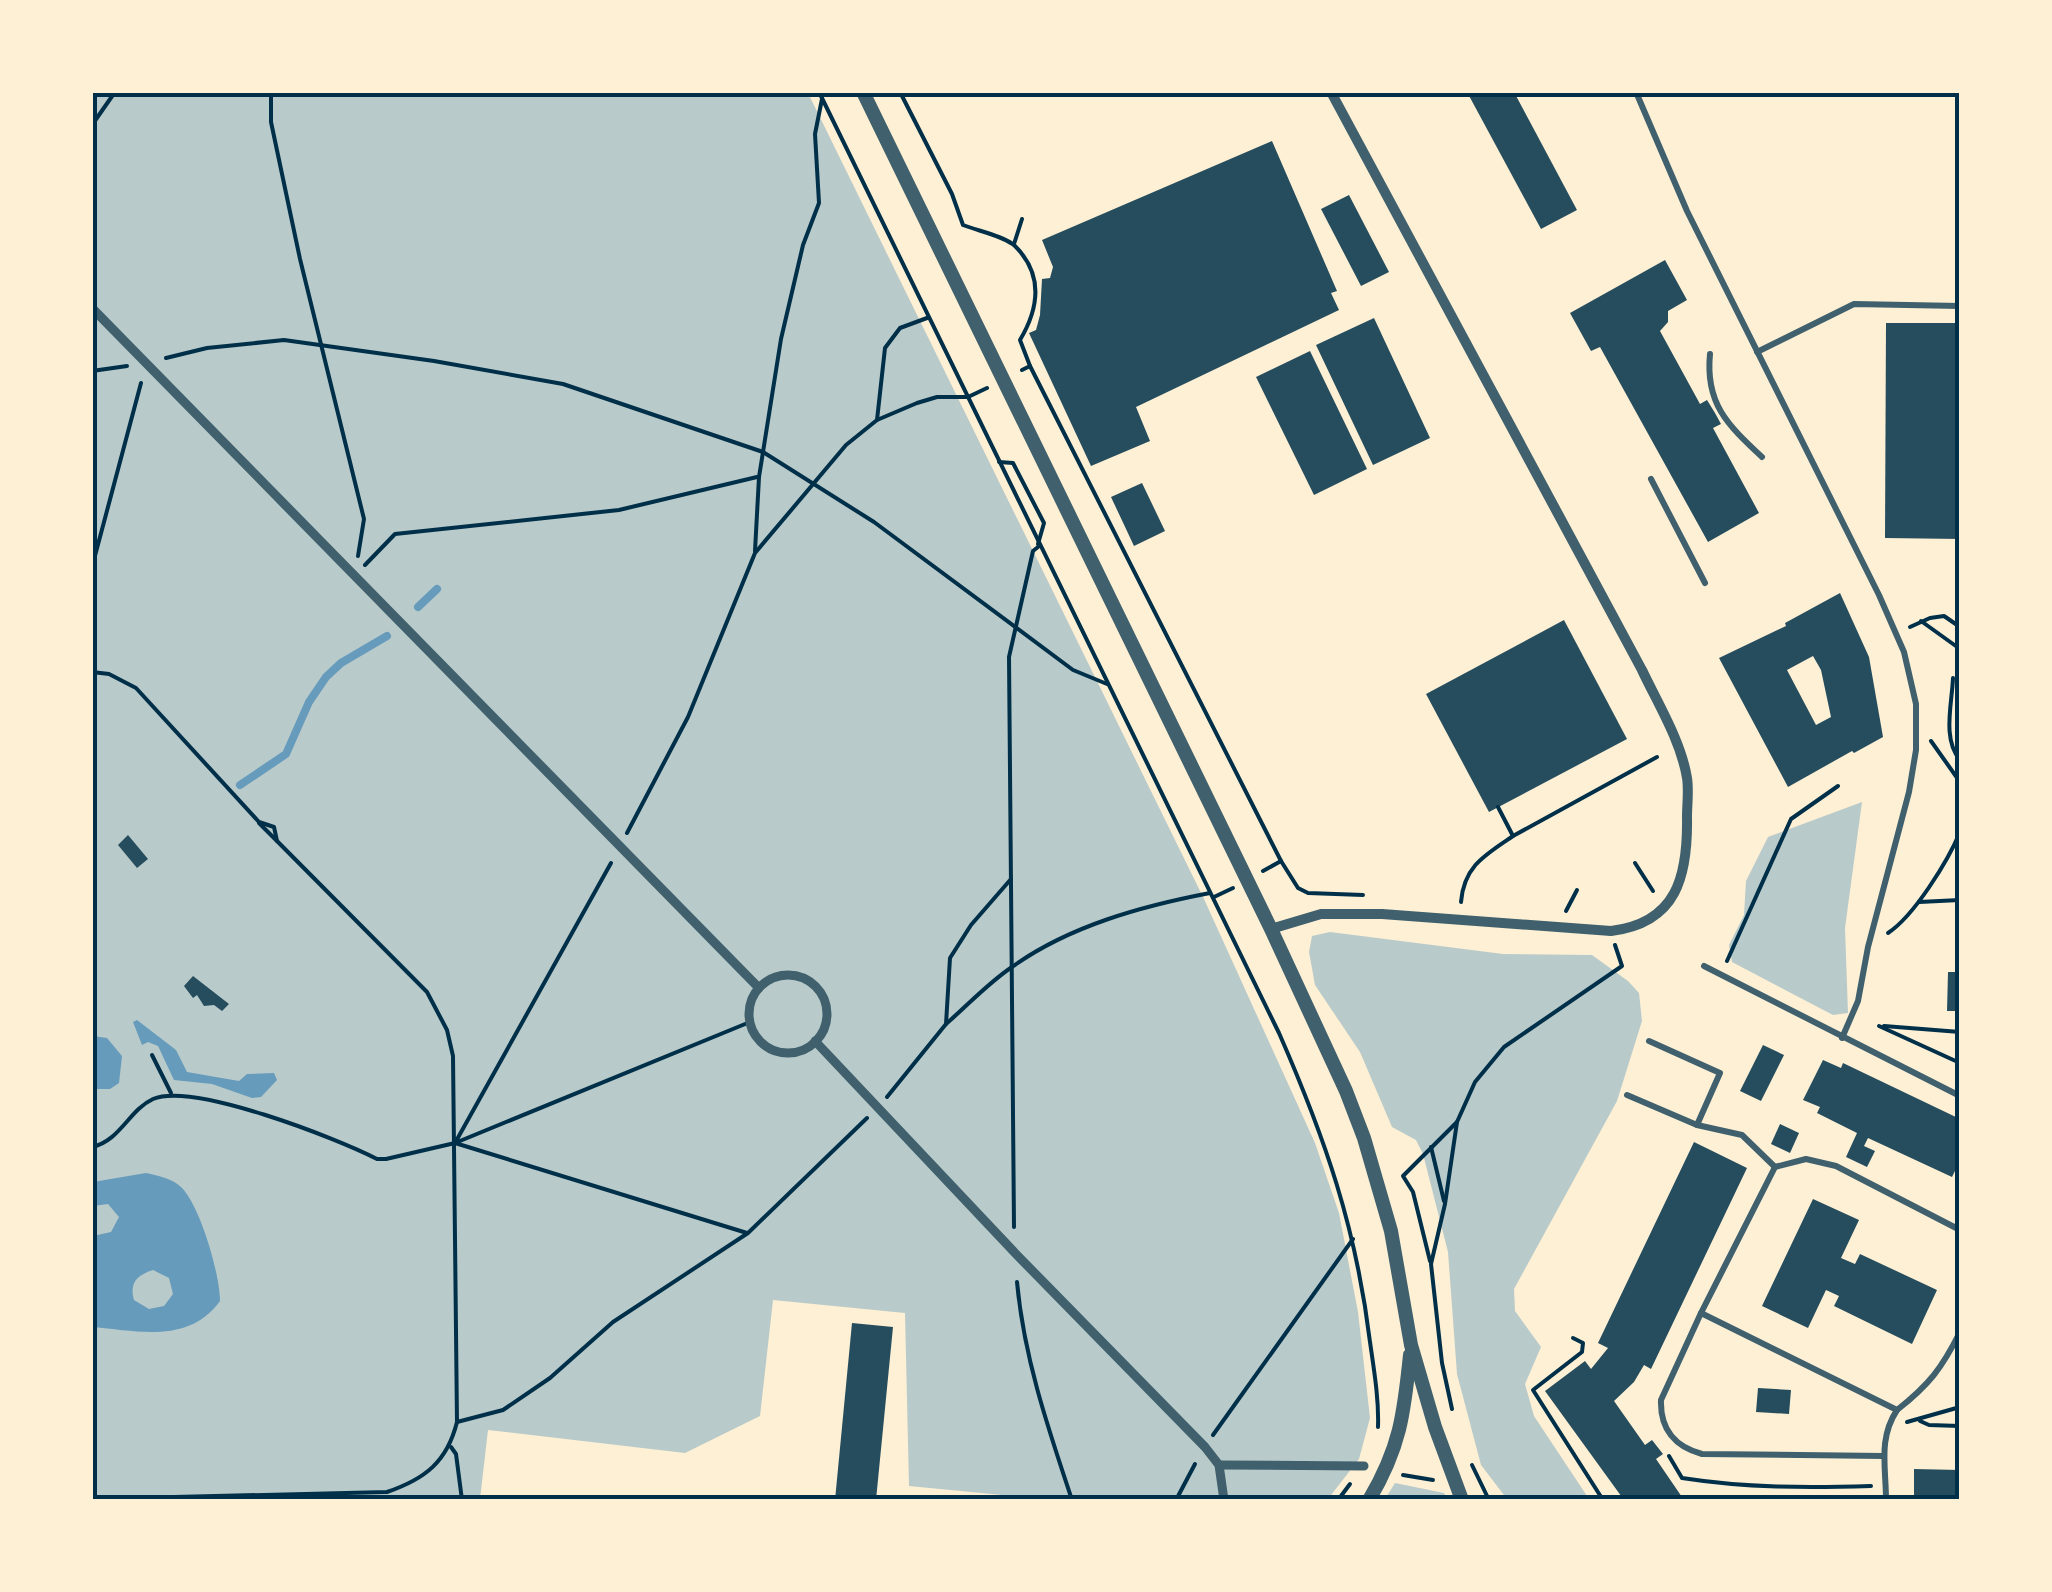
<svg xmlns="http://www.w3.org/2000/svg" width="2052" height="1592" font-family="Overpass,sans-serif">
	<rect width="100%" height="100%" fill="#fdf0d5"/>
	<!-- green -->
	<g fill="#b9caca">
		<path d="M92 93H808L1204 899 1315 1143 1339 1213 1358 1312 1370 1418 1359 1459 1328 1499 1012 1500V1496L909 1486 905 1313 773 1300 760 1416 685 1453 488 1430 480 1499H93Z"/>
		<path d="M1862 802 1845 928 1848 1013 1833 1015 1732 962 1729 945 1744 915 1746 881 1768 837Z"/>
		<path d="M1330 932 1503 954 1592 955 1628 981 1639 993 1642 1021 1617 1101 1514 1289 1515 1311 1541 1347 1525 1384 1534 1416 1589 1499H1507L1481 1465 1457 1374 1448 1252 1423 1154 1416 1140 1392 1127 1360 1052 1315 985 1309 952 1312 936Z"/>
		<path d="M1395 1483 1444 1493 1447 1499H1385Z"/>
	</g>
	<!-- water -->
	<g fill="#669bbc" fill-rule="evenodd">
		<path d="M137 1020 176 1050 187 1072 239 1081 247 1074 274 1073 277 1080 261 1097 252 1098 212 1084 174 1080 158 1046 148 1042 142 1045 133 1022Z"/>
		<path d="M93 1036 107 1038 122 1056 119 1083 110 1089H93Z"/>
		<path d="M146 1173C159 1176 172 1178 182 1188 201 1208 220 1275 220 1301 189 1344 138 1331 93 1327V1236L111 1232 119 1217 108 1204 93 1206V1182ZM153 1270 169 1278 173 1294 164 1306 149 1309 134 1300C129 1283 137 1275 153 1270Z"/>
	</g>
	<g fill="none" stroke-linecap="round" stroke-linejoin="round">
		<!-- stream -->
		<g stroke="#669bbc" stroke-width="8">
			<path d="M418 607 437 589"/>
			<path d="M240 785 286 754 309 702 326 677 341 663 387 636"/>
		</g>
	</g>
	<!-- building -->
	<g fill="#264d5e" fill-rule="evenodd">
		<path d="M1467 92H1514L1577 210 1541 229Z"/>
		<path d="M1272 141 1337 291 1331 293 1339 310 1136 407 1150 441 1091 466 1029 333 1036 330 1040 315 1042 279 1050 278 1053 267 1042 240Z"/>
		<path d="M1349 195 1389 272 1361 286 1321 209Z"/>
		<path d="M1665 260 1687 300 1668 311V322L1660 331 1700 404 1707 400 1715 413 1721 424 1713 428 1759 513 1708 542 1600 347 1591 351 1570 313Z"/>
		<path d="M1374 318 1430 438 1373 465 1316 345Z"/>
		<path d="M1886 323H1960V539L1885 538Z"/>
		<path d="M1310 351 1367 469 1314 495 1256 377Z"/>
		<path d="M1142 483 1165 531 1134 546 1111 497Z"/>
		<path d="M1840 593 1869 657 1883 737 1854 753 1852 751 1788 787 1719 658 1786 626 1785 623ZM1813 656 1821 670 1831 717 1816 725 1787 670Z"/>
		<path d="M1564 620 1627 739 1489 812 1426 694Z"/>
		<path d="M128 835 148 859 137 868 118 845Z"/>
		<path d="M1948 972H1960V1011H1947Z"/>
		<path d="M193 976 229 1004 222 1011 214 1005 204 1006 197 995 193 998 184 986Z"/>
		<path d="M1763 1045 1784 1055 1761 1101 1740 1091Z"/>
		<path d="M1823 1060 1841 1068 1843 1063 1960 1119V1161L1952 1177 1868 1138 1864 1146 1875 1151 1867 1167 1846 1157 1857 1133 1817 1113 1820 1107 1803 1100Z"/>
		<path d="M1780 1124 1799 1133 1790 1153 1771 1144Z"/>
		<path d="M1694 1142 1747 1168 1651 1369 1644 1365 1634 1382 1614 1401 1645 1445 1652 1440 1663 1454 1656 1459 1684 1500H1624L1545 1391 1585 1361 1591 1369 1608 1348 1598 1343Z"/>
		<path d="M1813 1199 1859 1220 1841 1258 1855 1264 1860 1254 1937 1290 1912 1344 1834 1306 1839 1296 1826 1290 1808 1328 1762 1306Z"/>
		<path d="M852 1323 893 1327 876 1500H835Z"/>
		<path d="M1758 1388 1791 1390 1789 1414 1756 1412Z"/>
		<path d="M1914 1469 1960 1470V1500H1914Z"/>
		<path d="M1873 1495V1500H1764V1496Z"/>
	</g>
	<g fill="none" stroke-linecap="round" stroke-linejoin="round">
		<!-- path -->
		<g stroke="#003049" stroke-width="4">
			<path d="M271 92V122L300 259 364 519 358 556"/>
			<path d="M819 92 1279 1033C1325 1138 1356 1227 1370 1342 1374 1370 1379 1399 1378 1427"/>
			<path d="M900 92 952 194 963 225C978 231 1004 236 1015 246 1044 275 1039 308 1020 340L1030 366 1022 370"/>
			<path d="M92 125 115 92"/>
			<path d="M1014 244 1022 219"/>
			<path d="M166 358 207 348 284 340 434 361 563 384 763 452 874 522 1073 670 1107 684"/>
			<path d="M1030 366 1281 861 1298 888 1308 893 1363 895"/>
			<path d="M92 371 127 366"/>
			<path d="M877 420 885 348 900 328 927 318"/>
			<path d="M999 462 1013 463 1044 523 1038 544"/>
			<path d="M755 551 759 477 781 339 803 245 819 203 815 134 822 99"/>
			<path d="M365 565 395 534 619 510 757 477"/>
			<path d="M92 567 141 383"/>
			<path d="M1921 621 1960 649"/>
			<path d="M1910 627 1930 618 1944 616 1960 627"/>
			<path d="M92 672 109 674 136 688 259 822 274 827 277 841 427 992 447 1030 453 1056 457 1422C447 1462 425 1479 387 1492L92 1499"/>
			<path d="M1953 678C1952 704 1942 739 1960 760"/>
			<path d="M1931 741 1960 782"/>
			<path d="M1498 807 1513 836 1657 757"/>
			<path d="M259 823 277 841"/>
			<path d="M627 833 688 717 755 553 846 445 877 420 917 403 937 397H968L987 388"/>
			<path d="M1635 863 1653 891"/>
			<path d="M1263 871 1281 861"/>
			<path d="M1214 897 1233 888"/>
			<path d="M1461 902C1464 866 1485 855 1513 836"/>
			<path d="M1919 902 1960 900"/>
			<path d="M1566 911 1577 890"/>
			<path d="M1888 933C1914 916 1948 861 1960 832"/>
			<path d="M1727 961 1791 819 1838 786"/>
			<path d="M946 1024C968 1005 988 983 1012 967 1069 926 1142 906 1210 893"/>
			<path d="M1879 1026 1960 1063"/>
			<path d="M1884 1026 1960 1032"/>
			<path d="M152 1055 171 1093"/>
			<path d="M887 1097 946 1024 950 958 971 925 1011 879"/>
			<path d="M455 1143 611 863"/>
			<path d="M455 1143 747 1233"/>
			<path d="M92 1147C120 1141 129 1110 153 1099 193 1082 336 1138 377 1159H386L455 1143 750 1022"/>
			<path d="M1431 1147 1444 1201"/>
			<path d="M1014 1227 1009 657 1033 551 1038 547"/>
			<path d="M1430 1261 1413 1192 1403 1176 1457 1122"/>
			<path d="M1017 1282C1024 1358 1048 1428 1072 1500"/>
			<path d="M1573 1338 1583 1343 1582 1352 1533 1390 1603 1500"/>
			<path d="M1452 1409 1442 1363 1431 1264 1445 1204 1457 1122 1475 1082 1504 1047 1622 966 1615 945"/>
			<path d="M1920 1421 1929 1425 1960 1426"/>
			<path d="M457 1422 503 1410 550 1378 613 1322 748 1233 867 1118"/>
			<path d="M1907 1422 1960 1407"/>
			<path d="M1213 1435 1353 1239"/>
			<path d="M451 1447 456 1454 462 1500"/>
			<path d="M1669 1456 1682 1478C1746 1488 1807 1488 1871 1486"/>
			<path d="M1472 1465 1489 1500"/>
			<path d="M1403 1475 1433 1480"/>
			<path d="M1176 1500 1195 1464"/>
			<path d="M1338 1500 1350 1484"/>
		</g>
		<!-- service -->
		<g stroke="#3f606c" stroke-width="6">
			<path d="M1636 92 1687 211 1879 595 1904 652 1916 704V750L1909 792 1868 947 1858 1001 1842 1038"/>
			<path d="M1757 352 1854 304 1960 306"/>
			<path d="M1710 354C1705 404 1728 425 1762 457"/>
			<path d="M1651 479 1705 583"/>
			<path d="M1704 966 1960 1096"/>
			<path d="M1649 1041 1720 1073 1697 1125"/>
			<path d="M1627 1095 1697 1125 1742 1135 1775 1167"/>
			<path d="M1701 1313 1661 1400C1660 1429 1675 1447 1702 1454L1884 1456"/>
			<path d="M1897 1410C1929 1385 1942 1368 1960 1332"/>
			<path d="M1886 1500C1886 1467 1878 1439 1897 1410L1701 1313 1775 1167 1806 1159 1836 1166 1960 1230"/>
		</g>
		<!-- pedestrian -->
		<g stroke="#3f606c" stroke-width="9">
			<path d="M92 308 759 988"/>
			<circle cx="788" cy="1014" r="39"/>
			<path d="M815 1041 1015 1253 1205 1447 1219 1465 1224 1500"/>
			<path d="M1219 1465 1364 1466"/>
		</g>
		<!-- minor -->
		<path stroke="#3f606c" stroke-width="10" d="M1271 929 1321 914H1382L1611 931C1677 923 1688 876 1687 817 1687 805 1689 790 1687 778 1681 741 1658 704 1642 670L1331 92"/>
		<!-- tertiary -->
		<g stroke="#3f606c" stroke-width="14">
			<path d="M863 92 1271 929 1346 1091 1364 1138 1391 1231 1411 1345 1435 1427 1462 1500"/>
			<path d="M1369 1500C1400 1448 1404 1414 1410 1355"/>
		</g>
	</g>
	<!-- border -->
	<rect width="2052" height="1592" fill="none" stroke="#fdf0d5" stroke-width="190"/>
	<rect x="95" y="95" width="1862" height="1402" fill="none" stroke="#003049" stroke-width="4"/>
</svg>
